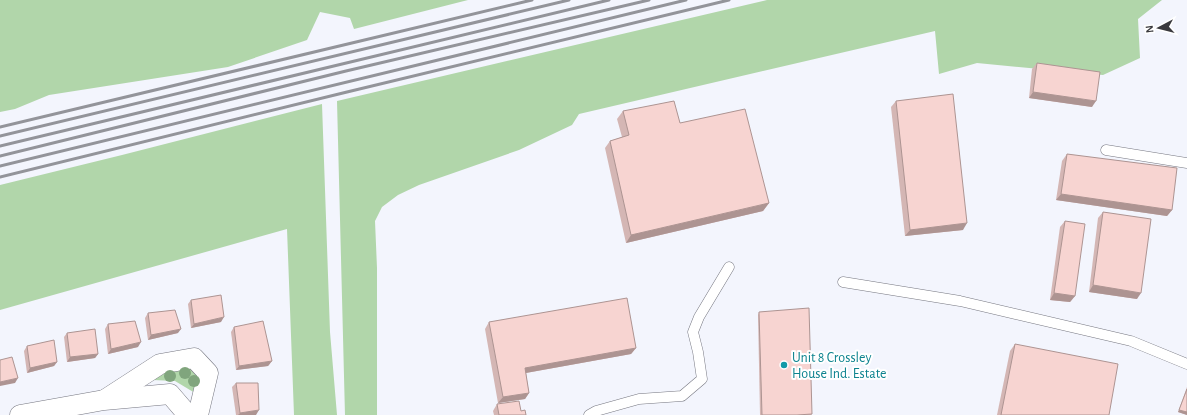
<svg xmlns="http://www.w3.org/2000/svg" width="1187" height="415" font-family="'Alegreya Sans',sans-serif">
	<rect width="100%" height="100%" fill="#f3f5fd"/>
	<!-- green -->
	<g fill="#b1d6aa">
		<path d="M0 0H468L354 29 350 18 320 12 307 40 228 67 49 95 15 109 0 112Z"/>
		<path d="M767 0H1162L1138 19 1140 58 1103 75 977 63 939 74 935 31 579 114 572 125 519 150 419 185 398 195 382 207 375 221 377 268V415H345L337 101Z"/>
		<path d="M322 104 330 332 337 415H294L287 229 0 310V185L122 155Z"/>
		<path d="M186 365 196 369 201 384 195 393 175 381 153 380 163 371Z"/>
	</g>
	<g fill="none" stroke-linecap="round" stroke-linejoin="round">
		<defs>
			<g id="lane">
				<path d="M1106 150 1187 163"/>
				<path d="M843 282 960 301 1131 341 1187 364"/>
				<path d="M589 415 596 411 639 399 682 396 702 379 698 352 693 332 699 317 729 267"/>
			</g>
			<g id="street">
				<path d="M106 399 160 364 194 358 208 373 198 415"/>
				<path d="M20 415 104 400 170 394 188 415"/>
			</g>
		</defs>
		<!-- lane casing -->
		<use href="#lane" stroke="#767781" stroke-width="11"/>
		<!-- street casing -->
		<use href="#street" stroke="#767781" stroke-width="21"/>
		<!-- lane -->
		<use href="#lane" stroke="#fff" stroke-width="10"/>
		<!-- street -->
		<use href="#street" stroke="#fff" stroke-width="20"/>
		<!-- rail -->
		<g stroke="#93949a" stroke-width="3">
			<path d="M0 127 532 0"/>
			<path d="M0 136 569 0"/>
			<path d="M0 146 609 0"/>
			<path d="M0 156 346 71 649 0"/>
			<path d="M0 166 686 0"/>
			<path d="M0 177 347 92 729 0"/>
		</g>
	</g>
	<!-- trees -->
	<g fill="#80a57d">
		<circle cx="185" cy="373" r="6"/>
		<circle cx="170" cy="376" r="6"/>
		<circle cx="194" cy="381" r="6"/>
	</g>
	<!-- wall -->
	<g fill="#d4b6b4">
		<path d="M1037 63 1092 107 1029 98 1032 69Z"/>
		<path d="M896 101 963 230 905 236 891 107Z"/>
		<path d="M623 111 680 123 769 203 763 211 626 243 605 148 610 141 622 137 617 119Z"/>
		<path d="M1067 154 1172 210 1167 216 1056 200 1062 161Z"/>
		<path d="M1103 212 1137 299 1089 292 1098 218Z"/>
		<path d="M1065 221 1075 296 1070 302 1050 300 1060 227Z"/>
		<path d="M191 300 221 322 191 328 188 304Z"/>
		<path d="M759 312 812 414 811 415H760L758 315Z"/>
		<path d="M148 313 178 333 148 340 145 318Z"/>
		<path d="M489 322 636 348 631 354 526 373 529 393 525 399 498 403 485 329Z"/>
		<path d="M108 324 138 347 108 354 105 329Z"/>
		<path d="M234 327 272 361 268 366 236 370 231 332Z"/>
		<path d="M67 333 98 354 95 358 67 362 64 337Z"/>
		<path d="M1015 344 1109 415H997L1010 351Z"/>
		<path d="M27 346 57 362 54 366 27 373 24 351Z"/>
		<path d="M236 383 256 415H236L232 387Z"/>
		<path d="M1187 387V415L1178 412Z"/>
		<path d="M497 404 521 411 526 415H494L493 411Z"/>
	</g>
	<!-- shaded-wall -->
	<g fill="#ad9492">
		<path d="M1033 92 1096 101 1092 107 1029 98Z"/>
		<path d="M1061 194 1172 210 1167 216 1056 200Z"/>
		<path d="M769 203 763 211 626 243 631 235Z"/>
		<path d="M967 223 963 230 905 236 910 230Z"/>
		<path d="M1093 285 1141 293 1137 299 1089 292Z"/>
		<path d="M1054 293 1075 296 1070 302 1050 300Z"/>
		<path d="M224 317 221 322 191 328 194 324Z"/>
		<path d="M181 329 178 333 148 340 151 335Z"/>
		<path d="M141 342 138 347 108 354 111 349Z"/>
		<path d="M636 348 631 354 520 374 525 368Z"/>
		<path d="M98 354 95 358 67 362 70 357Z"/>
		<path d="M272 361 268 366 236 370 239 366Z"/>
		<path d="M57 362 54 366 27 373 30 368Z"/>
		<path d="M18 378 15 383 0 386V382Z"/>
		<path d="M529 393 525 399 498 403 503 397Z"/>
		<path d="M259 410 256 415H238L240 413Z"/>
		<path d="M1179 410 1187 412V415L1178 412Z"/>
	</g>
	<!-- building -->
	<g fill="#f7d4d1" stroke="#ad9492">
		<path d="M1037 63 1100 72 1096 101 1033 92Z"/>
		<path d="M953 94 967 223 910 230 896 101Z"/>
		<path d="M674 101 680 123 745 109 769 203 631 235 610 141 629 135 623 111Z"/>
		<path d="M1067 154 1177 168 1172 210 1061 194Z"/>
		<path d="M1103 212 1151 219 1141 293 1093 285Z"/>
		<path d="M1065 221 1085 224 1075 296 1054 293Z"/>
		<path d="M221 295 224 317 194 324 191 300Z"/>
		<path d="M627 298 636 348 525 368 529 393 503 397 489 322Z"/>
		<path d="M809 308 812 414 797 415H762L759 312Z"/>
		<path d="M175 310 181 329 151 335 148 313Z"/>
		<path d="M135 321 141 342 111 349 108 324Z"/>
		<path d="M263 321 272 361 239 366 234 327Z"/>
		<path d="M95 329 98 354 70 357 67 333Z"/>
		<path d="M54 340 57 362 30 368 27 346Z"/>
		<path d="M1015 344 1118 364 1109 415H1001Z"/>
		<path d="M12 357 18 378 0 382V360Z"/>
		<path d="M236 383H258L259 410 240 413Z"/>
		<path d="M1187 389V412L1179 410Z"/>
		<path d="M519 401 521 411 525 410 526 415H499L497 404Z"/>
	</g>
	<!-- markers -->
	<circle fill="#0f9aa8" stroke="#fff" stroke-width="1.5" cx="784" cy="365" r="4"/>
	<g text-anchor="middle" stroke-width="4" stroke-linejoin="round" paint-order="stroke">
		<!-- culture labels -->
		<g font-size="14" fill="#0d838f" stroke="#fff" text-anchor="start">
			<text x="792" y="362">Unit 8 Crossley<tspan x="792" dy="16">House Ind. Estate</tspan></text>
		</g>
	</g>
	<!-- north arrow -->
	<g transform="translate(1159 28) rotate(263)" stroke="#ffffff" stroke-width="3" paint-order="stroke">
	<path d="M0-3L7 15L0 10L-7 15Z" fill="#39393d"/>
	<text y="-6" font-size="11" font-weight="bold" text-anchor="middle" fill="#39393d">N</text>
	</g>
</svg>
